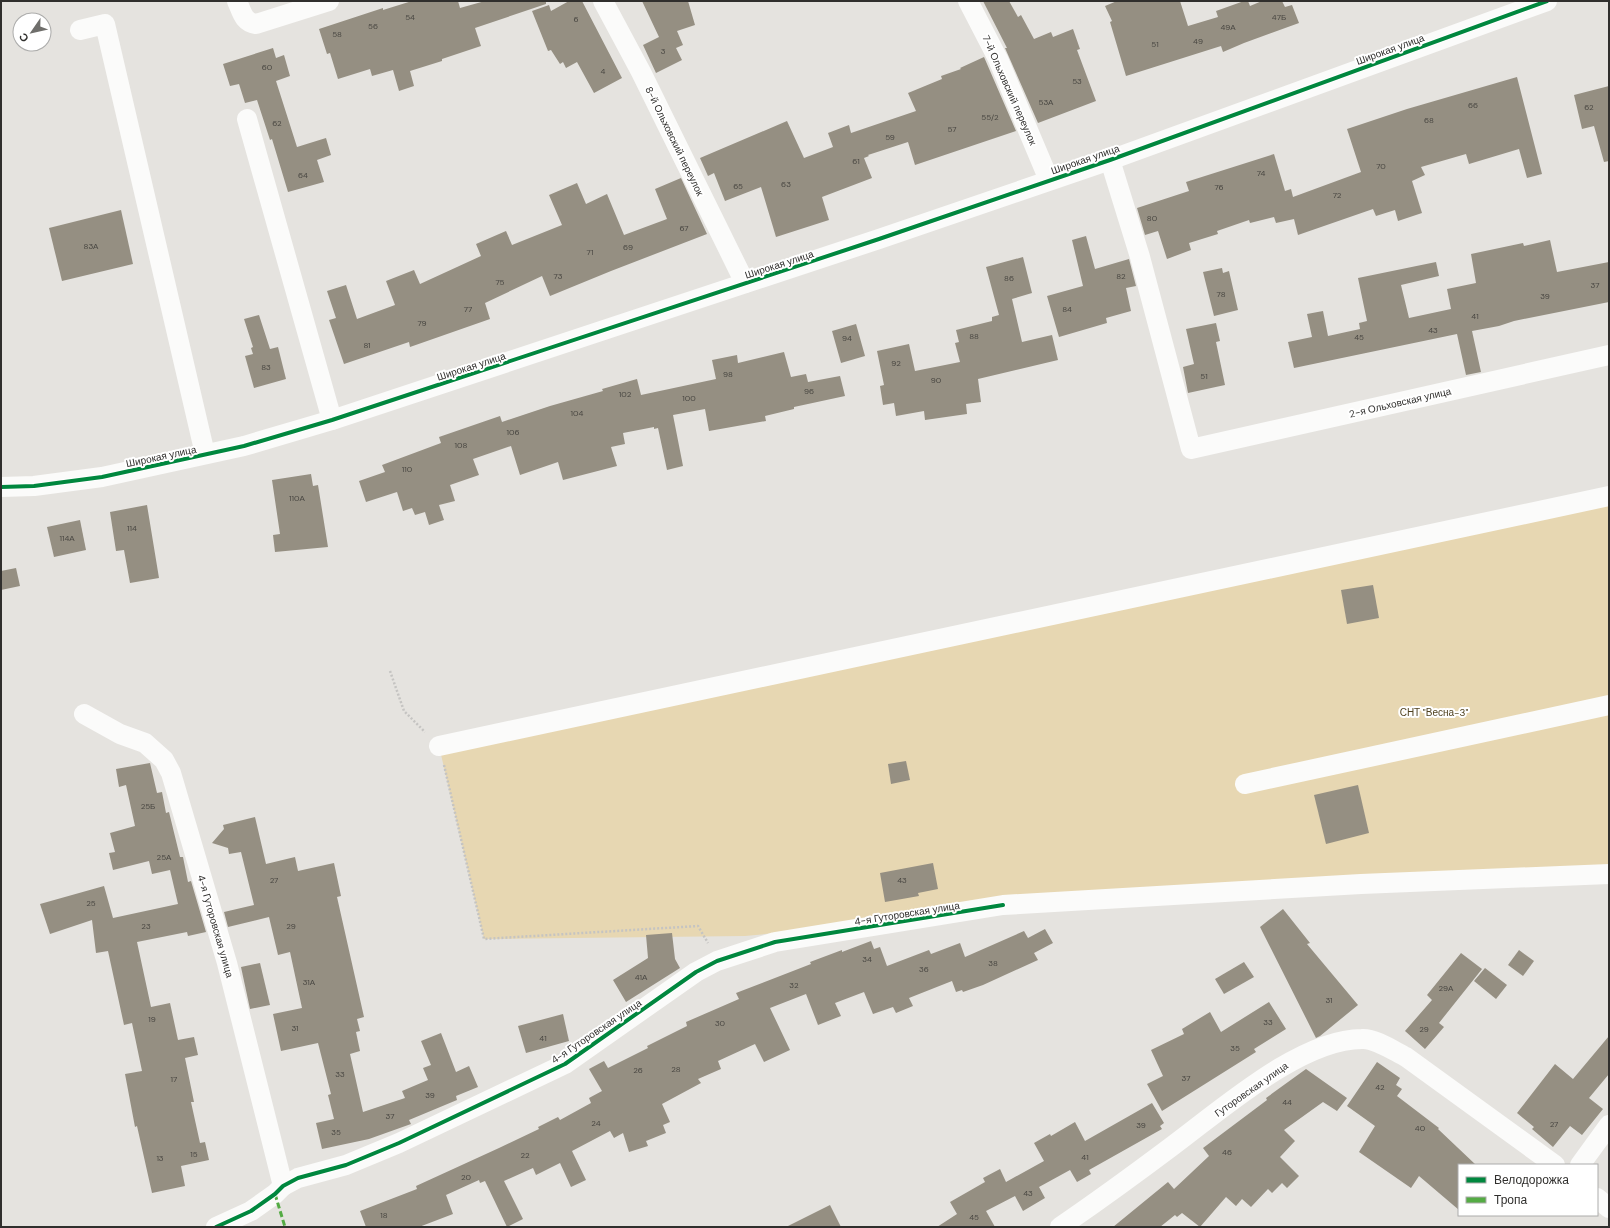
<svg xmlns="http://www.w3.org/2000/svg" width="1610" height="1228" font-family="'DM Sans',sans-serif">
	<rect width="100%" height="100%" fill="#e5e3df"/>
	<!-- green -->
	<path fill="#e7d7b2" d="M1609 496V877L1003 911 745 936 484 939 439 746Z"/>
	<!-- building -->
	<g fill="#958f82">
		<path d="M412 1H458L460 8 485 1H546V4L475 28 481 46 442 59V61L410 71 414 86 399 91 393 70 372 76 370 69 338 79 330 53 327 54 319 29 383 8V10Z"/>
		<path d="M569 1H582L622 78 594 93 577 62 566 68 563 62 560 64 551 50 548 51 532 11 549 5 551 11Z"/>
		<path d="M642 1H688L695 25 677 31 683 45 676 48 682 60 656 73 643 45 659 37Z"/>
		<path d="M983 1H1009L1018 17 1021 15 1034 39 1051 32 1053 37 1073 29 1080 49 1077 50 1096 101 1038 123 1005 48H1007Z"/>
		<path d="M1117 1H1180L1188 26 1218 17 1216 11 1244 1H1248L1250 6 1262 1H1282L1285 7 1292 5 1299 23 1244 43 1223 52 1221 46 1126 76 1110 22 1112 21 1105 6Z"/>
		<path d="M273 48 276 58 284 55 290 76 276 81 297 147 326 138 331 155 317 160 324 182 288 192 272 139 270 140 257 100 245 103 239 84 230 86 223 64Z"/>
		<path d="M984 57 1016 131 915 165 908 142 868 155 869 156 864 158 872 178 822 197 829 220 776 237 761 187 725 201 714 173 708 176 700 158 787 121 804 158 833 147 828 133 849 125 851 133 916 111 908 93 942 79 941 76 961 69 960 68Z"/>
		<path d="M1517 77 1542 174 1527 178 1519 149 1469 164 1466 154 1421 167 1425 175 1412 181 1422 213 1398 221 1395 210 1376 216 1373 209 1298 235 1294 219 1276 223 1274 217 1250 223 1249 220 1217 231 1218 234 1189 243 1191 250 1167 259 1158 231 1145 235 1137 208 1189 191 1186 182 1274 154 1285 191 1291 189 1293 197 1361 172 1347 129 1407 109Z"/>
		<path d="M1609 86V161L1604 162 1594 126 1582 129 1574 95Z"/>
		<path d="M681 178 707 234 611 271 550 296 542 276 485 303 490 319 410 347 409 342 344 364 329 320 336 318 327 291 346 285 357 319 395 305 386 281 414 270 420 284 481 256 476 244 506 231 512 245 562 225 549 195 577 183 586 204 607 194 624 235 667 219 655 189Z"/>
		<path d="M121 210 133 264 62 281 49 228Z"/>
		<path d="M1086 236 1095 269 1129 259 1136 286 1126 288 1131 311 1106 318 1107 323 1059 337 1047 296 1083 286 1072 240Z"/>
		<path d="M1550 240 1557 272 1609 262V302L1514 321 1499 326 1472 331 1481 372 1466 375 1457 334 1294 368 1288 342 1312 337 1307 314 1323 311 1328 336 1360 329 1359 323 1367 321 1358 278 1436 262 1439 276 1401 285 1409 318 1451 309 1447 289 1476 283 1471 254 1523 243 1524 246Z"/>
		<path d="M1023 257 1032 293 1012 299 1022 342 1052 335 1058 360 978 379 981 402 966 404 967 414 925 420 924 411 896 416 894 403 883 405 880 386 884 385 877 351 909 344 915 371 960 362 955 343 959 342 956 330 992 321V317L999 315 986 267Z"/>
		<path d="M1222 268 1223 273 1229 271 1238 310 1214 316 1203 272Z"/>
		<path d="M259 315 270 349 278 347 286 379 254 388 245 356 253 354 251 348 253 347 244 319Z"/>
		<path d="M1216 323 1220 341 1216 342 1225 385 1188 393 1183 367 1194 364 1186 329Z"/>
		<path d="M856 324 865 356 841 363 832 331Z"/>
		<path d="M784 352 791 377 806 374 808 382 840 376 845 396 794 407V409L765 416 766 421 709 431 705 409 673 415 683 466 667 470 658 428 654 429V427L623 433 625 444 611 447 617 466 563 480 558 462 520 475 511 446 473 459 479 475 450 485 455 501 439 505 444 520 429 525 425 512 415 515 412 508 403 511 397 492 366 502 359 481 385 472 382 465 441 443 439 437 500 416 502 422 550 406 603 391 602 389 637 379 641 395 716 379 712 360 737 355 738 363Z"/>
		<path d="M311 474 313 486 318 485 328 547 275 552 273 535 280 534 272 480Z"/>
		<path d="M147 505 159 578 130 583 124 550 116 551 110 512Z"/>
		<path d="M80 520 86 550 54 557 47 527Z"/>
		<path d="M16 568 20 586 1 590V571Z"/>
		<path d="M1373 585 1379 618 1347 624 1341 590Z"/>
		<path d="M906 761 910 780 891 784 888 764Z"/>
		<path d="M150 763 157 793 162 792 166 813 169 812 180 857H183L188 882 191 881 206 932 188 936 187 932 137 942 151 1007 170 1003 178 1040 194 1037 198 1055 185 1058 194 1102H191L200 1143 205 1142 209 1160 181 1166 185 1186 152 1193 137 1126 135 1127 125 1074 142 1071 132 1023 124 1025 108 951 96 953 92 920 50 934 40 904 104 886 113 918 178 904 170 870 152 874 149 861 113 870 109 853 115 852 110 833 135 826 126 785 119 787 116 769Z"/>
		<path d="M1358 785 1369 833 1326 844 1314 795Z"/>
		<path d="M255 817 266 864 295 857 298 871 334 863 341 896 337 897 364 1017 357 1019 360 1031 356 1032 360 1051 350 1054 363 1112 405 1098 402 1091 428 1080 423 1068 431 1065 421 1041 441 1033 456 1072 469 1066 478 1087 456 1096 457 1100 409 1120 411 1124 369 1139 322 1149 316 1123 334 1119 328 1095 331 1094 318 1043 281 1051 273 1014 302 1008 290 952 278 955 269 917 228 927 224 912 254 905 241 852 229 854 228 848 212 843 224 829 223 825Z"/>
		<path d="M933 863 938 889 918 893 919 896 885 902 880 873Z"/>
		<path d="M1283 909 1310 943 1307 944 1358 1005 1320 1036 1316 1038 1260 927Z"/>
		<path d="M1045 929 1053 943 1034 953 1038 960 983 985 963 992 962 990 956 992 952 981 909 998 913 1006 896 1013 893 1007 873 1014 864 992 835 1003 841 1016 818 1025 806 994 770 1008 790 1050 764 1062 755 1044 718 1061 721 1069 698 1079 701 1083 662 1104 670 1122 663 1125 666 1133 646 1141 648 1146 629 1152 623 1133 614 1138 610 1131 572 1151 586 1180 571 1187 560 1163 536 1175 533 1168 504 1181 523 1219 507 1227 485 1181 480 1183 479 1180 446 1195 453 1214 419 1227H366L360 1211 417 1189 416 1186 499 1148 539 1129 538 1127 558 1117 560 1120 591 1103 589 1098 602 1091 589 1069 604 1061 608 1068 648 1048 647 1046 687 1026 686 1022 739 999 736 993 811 964 810 962 842 950V952L871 941 874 949 880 947 887 966 929 950 931 954 960 943 965 957 1024 931 1028 938Z"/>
		<path d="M672 933 675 959 680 968 626 1002 613 980 648 958 646 935Z"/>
		<path d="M1519 950 1534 961 1523 976 1508 965Z"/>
		<path d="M1461 953 1482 969 1439 1023 1444 1027 1425 1049 1405 1031 1432 1000 1427 995Z"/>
		<path d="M1244 962 1254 977 1224 994 1215 979Z"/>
		<path d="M260 963 270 1005 250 1009 241 967Z"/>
		<path d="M1485 968 1507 985 1496 999 1474 981Z"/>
		<path d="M1269 1002 1286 1029 1254 1049 1256 1052 1162 1111 1147 1084 1163 1076 1151 1050 1184 1034 1182 1029 1210 1012 1221 1032Z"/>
		<path d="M563 1014 569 1041 526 1053 518 1026Z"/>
		<path d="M1609 1036V1074L1589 1098 1603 1109 1582 1135 1570 1126 1553 1147 1532 1129 1534 1127 1517 1113 1555 1064 1573 1079Z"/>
		<path d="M1377 1062 1400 1078 1396 1085 1402 1089 1397 1096 1439 1128 1438 1129 1476 1165H1459V1210L1419 1176 1411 1188 1359 1152 1375 1126 1347 1106Z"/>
		<path d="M1306 1069 1347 1098 1337 1111 1323 1102 1284 1130 1295 1141 1280 1157 1299 1176 1287 1188 1282 1183 1272 1193 1268 1189 1251 1207 1242 1199 1236 1206 1226 1197 1200 1227 1182 1213 1177 1217 1175 1215 1160 1227H1113L1168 1182 1174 1189 1209 1156 1203 1148 1267 1100 1266 1098Z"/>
		<path d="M1152 1103 1164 1123 1160 1126 1162 1129 1089 1170 1091 1174 1077 1182 1070 1170 1039 1187 1045 1198 1023 1211 1015 1196 986 1211 995 1227H937L957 1214 950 1202 985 1182 983 1178 1000 1169 1006 1182 1044 1161 1034 1143 1050 1134 1051 1136 1075 1122 1085 1141Z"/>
		<path d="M830 1205 841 1227H786Z"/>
	</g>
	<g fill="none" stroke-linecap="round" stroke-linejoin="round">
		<!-- path -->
		<g stroke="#c5c4c2" stroke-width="2.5" stroke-dasharray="2 2" stroke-linecap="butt">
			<path d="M390 671 404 711 425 732"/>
			<path d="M444 765 484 939 698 926 708 943"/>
		</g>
		<!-- minor -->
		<g stroke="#fbfbfa" stroke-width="20">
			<path d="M237 1C242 12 243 22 256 24L329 1"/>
			<path d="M603 1 641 72 745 283"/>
			<path d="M968 1 998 59 1049 180"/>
			<path d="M80 30 105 24 205 454"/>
			<path d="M247 119 332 420"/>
			<path d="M1110 160 1140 257 1191 449 1609 355"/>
			<path d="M1 487 34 486 102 477 244 446 332 420 879 239 1110 160 1547 1"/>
			<path d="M84 714 120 734 145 743 164 760 171 773 227 963 283 1186"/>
			<path d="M439 746 1609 496"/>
			<path d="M1245 784 1609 705"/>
			<path d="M1580 1165 1609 1125"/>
			<path d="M1597 1198 1609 1208"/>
			<path d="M216 1227 251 1211 275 1194 283 1186 298 1178 346 1165 399 1143 565 1064 696 972 717 961 775 942 1003 905 1361 884 1609 874"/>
			<path d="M1060 1227C1098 1201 1135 1174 1171 1147 1220 1111 1300 1039 1362 1039 1375 1038 1394 1051 1406 1057L1555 1165"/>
		</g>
		<!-- quiet -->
		<path stroke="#54ab44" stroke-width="3" stroke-dasharray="6 3" stroke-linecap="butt" d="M275 1194 285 1227"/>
		<defs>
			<g id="cycleway">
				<path d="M1 487 34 486 102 477 244 446 332 420 879 239 1110 160 1547 1"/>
				<path d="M216 1227 251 1211 275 1194 283 1186 298 1178 346 1165 399 1143 565 1064 696 972 717 961 775 942 1003 905"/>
			</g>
		</defs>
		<!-- cycleway casing -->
		<use href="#cycleway" stroke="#fff" stroke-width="6"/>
		<!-- cycleway -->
		<use href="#cycleway" stroke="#00873e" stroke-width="4"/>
	</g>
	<g text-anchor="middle" stroke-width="4" stroke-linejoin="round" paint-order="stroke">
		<!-- number labels -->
		<g font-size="8" fill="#494742">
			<text x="410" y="20">54</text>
			<text x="1279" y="20">47Б</text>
			<text x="576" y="22">6</text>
			<text x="373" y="29">56</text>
			<text x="1228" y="30">49А</text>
			<text x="337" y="37">58</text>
			<text x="1198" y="44">49</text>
			<text x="1155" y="47">51</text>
			<text x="663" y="54">3</text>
			<text x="267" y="70">60</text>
			<text x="603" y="74">4</text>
			<text x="1077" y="84">53</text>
			<text x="1046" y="105">53А</text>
			<text x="1473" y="108">66</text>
			<text x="1589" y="110">62</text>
			<text x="990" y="120">55/2</text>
			<text x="1429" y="123">68</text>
			<text x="277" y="126">62</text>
			<text x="952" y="132">57</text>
			<text x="890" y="140">59</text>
			<text x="856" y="164">61</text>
			<text x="1381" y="169">70</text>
			<text x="1261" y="176">74</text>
			<text x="303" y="178">64</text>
			<text x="786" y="187">63</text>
			<text x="738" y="189">65</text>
			<text x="1219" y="190">76</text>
			<text x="1337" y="198">72</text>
			<text x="1152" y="221">80</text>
			<text x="684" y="231">67</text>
			<text x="91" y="249">83А</text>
			<text x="628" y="250">69</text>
			<text x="590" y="255">71</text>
			<text x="558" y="279">73</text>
			<text x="1121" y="279">82</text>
			<text x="1009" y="281">86</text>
			<text x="500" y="285">75</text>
			<text x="1595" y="288">37</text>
			<text x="1221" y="297">78</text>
			<text x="1545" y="299">39</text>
			<text x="468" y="312">77</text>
			<text x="1067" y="312">84</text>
			<text x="1475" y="319">41</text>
			<text x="422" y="326">79</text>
			<text x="1433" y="333">43</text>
			<text x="974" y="339">88</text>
			<text x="1359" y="340">45</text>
			<text x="847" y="341">94</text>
			<text x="367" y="348">81</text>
			<text x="896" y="366">92</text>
			<text x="266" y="370">83</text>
			<text x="728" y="377">98</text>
			<text x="1204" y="379">51</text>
			<text x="936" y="383">90</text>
			<text x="809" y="394">96</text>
			<text x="625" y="397">102</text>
			<text x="689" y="401">100</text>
			<text x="577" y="416">104</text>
			<text x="513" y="435">106</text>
			<text x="461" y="448">108</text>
			<text x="407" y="472">110</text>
			<text x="297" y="501">110А</text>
			<text x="132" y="531">114</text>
			<text x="67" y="541">114А</text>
			<text x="148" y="809">25Б</text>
			<text x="164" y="860">25А</text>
			<text x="274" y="883">27</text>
			<text x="902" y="883">43</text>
			<text x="91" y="906">25</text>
			<text x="146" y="929">23</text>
			<text x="291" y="929">29</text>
			<text x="867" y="962">34</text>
			<text x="993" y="966">38</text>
			<text x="924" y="972">36</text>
			<text x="641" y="980">41А</text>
			<text x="309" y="985">31А</text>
			<text x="794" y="988">32</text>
			<text x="1446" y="991">29А</text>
			<text x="1329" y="1003">31</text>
			<text x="152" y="1022">19</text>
			<text x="1268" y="1025">33</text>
			<text x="720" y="1026">30</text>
			<text x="295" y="1031">31</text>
			<text x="1424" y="1032">29</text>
			<text x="543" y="1041">41</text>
			<text x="1235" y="1051">35</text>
			<text x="676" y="1072">28</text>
			<text x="638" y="1073">26</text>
			<text x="340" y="1077">33</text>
			<text x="1186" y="1081">37</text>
			<text x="174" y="1082">17</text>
			<text x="1380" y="1090">42</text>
			<text x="430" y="1098">39</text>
			<text x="1287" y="1105">44</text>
			<text x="390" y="1119">37</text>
			<text x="596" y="1126">24</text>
			<text x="1554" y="1127">27</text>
			<text x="1141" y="1128">39</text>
			<text x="1420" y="1131">40</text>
			<text x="336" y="1135">35</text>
			<text x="1227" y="1155">46</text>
			<text x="194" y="1157">15</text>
			<text x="525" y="1158">22</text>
			<text x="1085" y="1160">41</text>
			<text x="160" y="1161">13</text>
			<text x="466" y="1180">20</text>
			<text x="1028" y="1196">43</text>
			<text x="384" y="1218">18</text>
			<text x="974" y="1220">45</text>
		</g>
		<!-- street labels -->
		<g font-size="10" fill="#302f2d" stroke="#fff">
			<text transform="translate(1390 49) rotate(-20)" y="4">Широкая улица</text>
			<text transform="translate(1010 90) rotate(66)" y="4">7-й Ольховский переулок</text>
			<text transform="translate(675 141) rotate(64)" y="4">8-й Ольховский переулок</text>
			<text transform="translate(1085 159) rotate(-19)" y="4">Широкая улица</text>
			<text transform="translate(779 264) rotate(-18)" y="4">Широкая улица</text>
			<text transform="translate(471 366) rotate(-18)" y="4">Широкая улица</text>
			<text transform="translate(1400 402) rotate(-13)" y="4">2-я Ольховская улица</text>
			<text transform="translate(161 456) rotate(-12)" y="4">Широкая улица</text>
			<text transform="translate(907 913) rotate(-9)" y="4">4-я Гуторовская улица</text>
			<text transform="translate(216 926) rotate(74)" y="4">4-я Гуторовская улица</text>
			<text transform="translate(596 1031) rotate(-34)" y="4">4-я Гуторовская улица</text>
			<text transform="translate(1251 1089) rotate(-35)" y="4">Гуторовская улица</text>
		</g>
		<!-- park labels -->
		<g font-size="10" fill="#4f411f" stroke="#fff">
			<text x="1434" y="716">СНТ "Весна-3"</text>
		</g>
	</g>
	<!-- border -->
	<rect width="1610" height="1228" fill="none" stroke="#302f2d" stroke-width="4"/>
	<!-- legend -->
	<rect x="1458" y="1164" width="140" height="52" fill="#ffffff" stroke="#acacab"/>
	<rect x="1466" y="1177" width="20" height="6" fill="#00873e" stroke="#acacab"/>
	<text x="1494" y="1184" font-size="12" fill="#302f2d">Велодорожка</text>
	<rect x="1466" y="1197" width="20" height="6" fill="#54ab44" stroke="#acacab"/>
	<text x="1494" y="1204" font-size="12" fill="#302f2d">Тропа</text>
	<!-- north arrow -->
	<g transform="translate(32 32) rotate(236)"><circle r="19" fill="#ffffff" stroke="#acacab"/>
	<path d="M0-3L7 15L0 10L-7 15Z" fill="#6f6e6b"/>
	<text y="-6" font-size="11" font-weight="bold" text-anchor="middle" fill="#302f2d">С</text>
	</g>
</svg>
